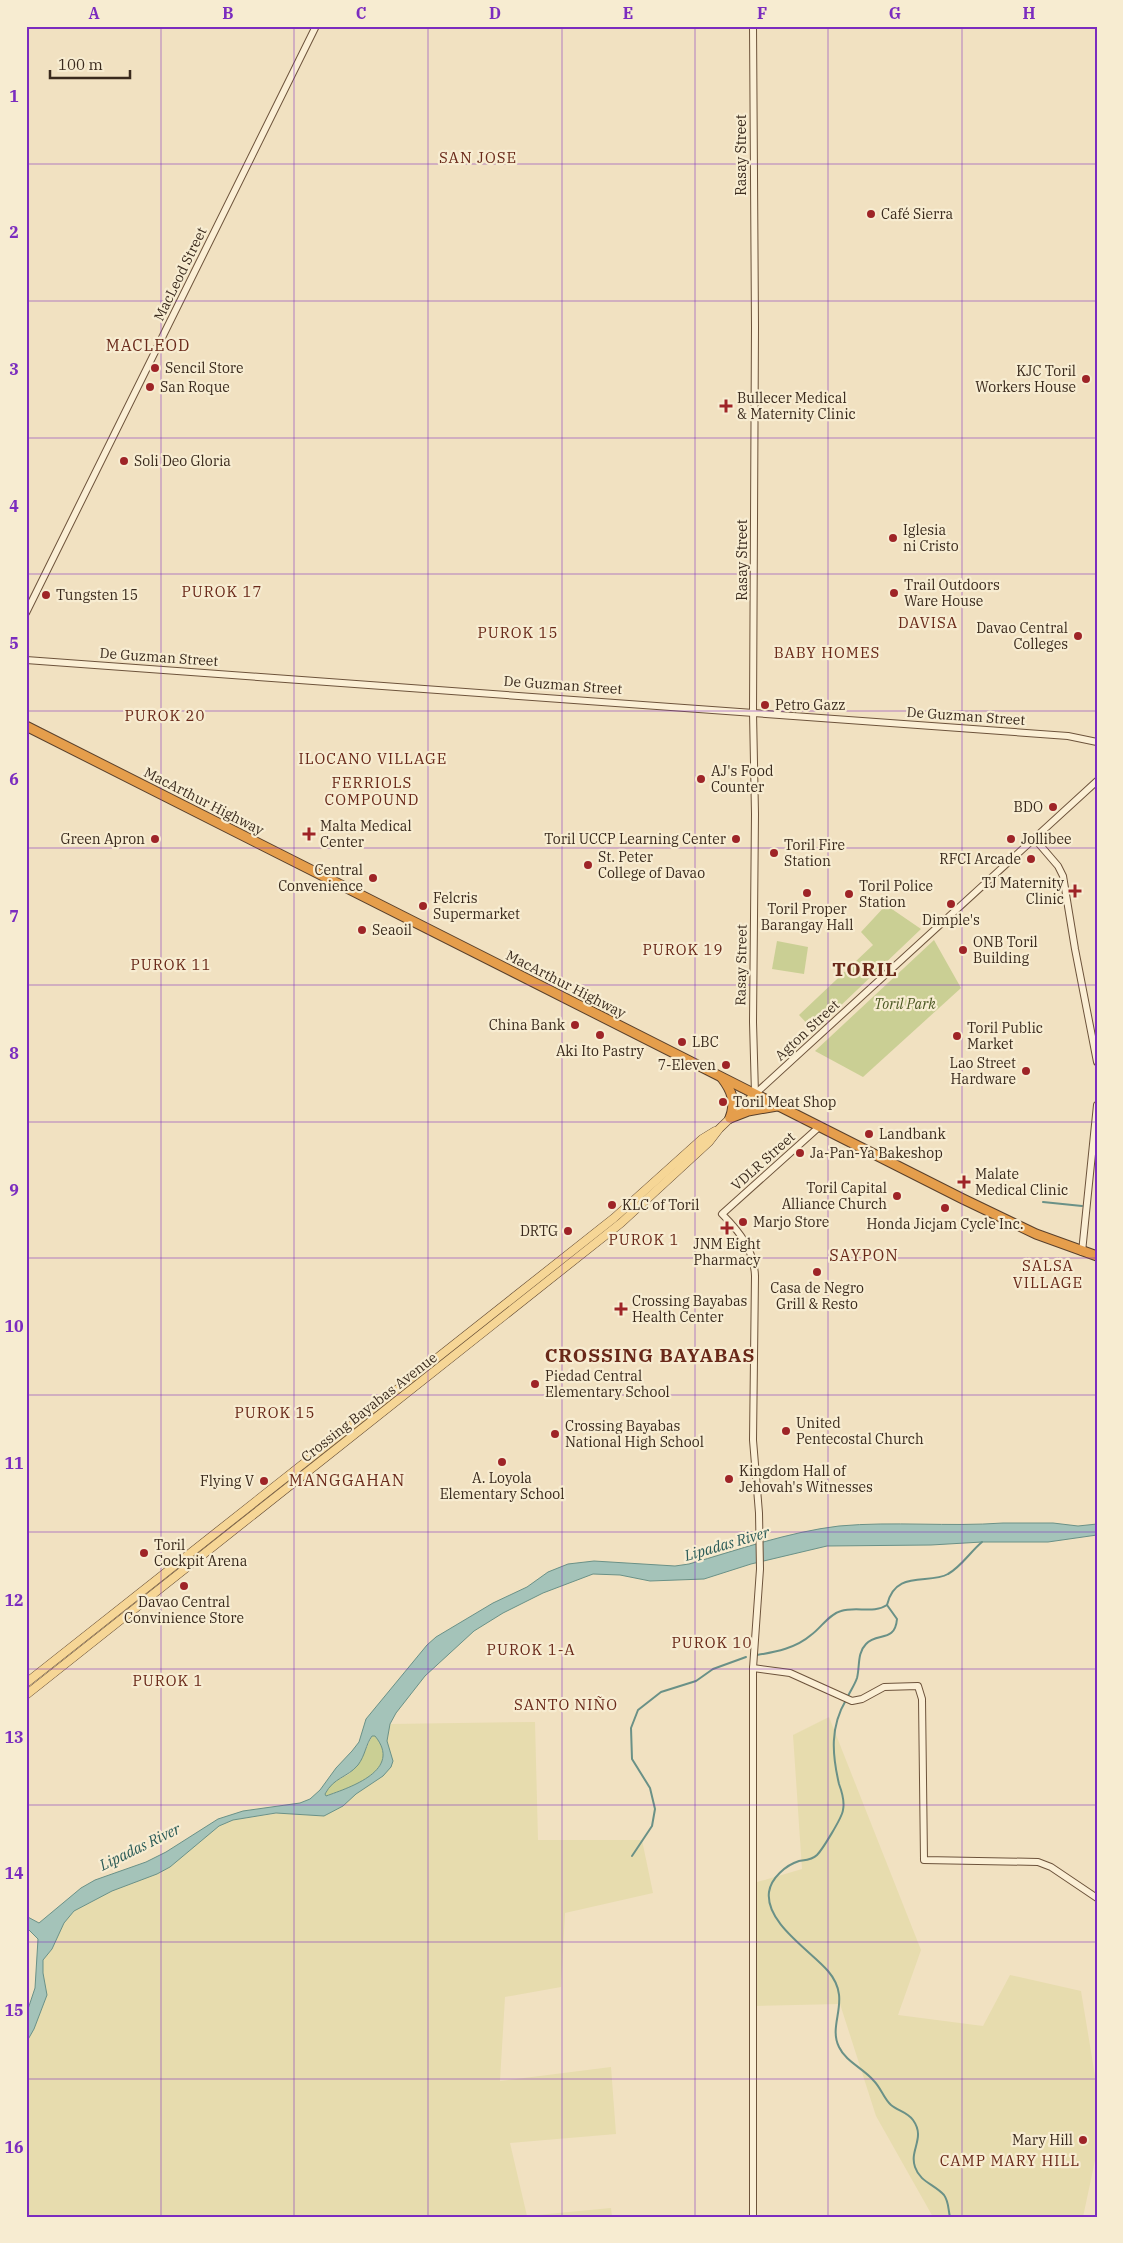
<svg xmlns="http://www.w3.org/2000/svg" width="1123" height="2243" font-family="'IBM Plex Serif',serif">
	<rect width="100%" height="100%" fill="#f1e1c1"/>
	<!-- farmland -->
	<g fill="#e7dcae">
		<path d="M829 1717 921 1950 898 2015 983 2026 1010 1975 1081 1991 1097 2088V2151L1083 2217H933L876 2116 840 2004 755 2006 754 1883 802 1869 793 1735Z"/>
		<path d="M535 1722 538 1840H642L653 1893 565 1913 561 1987 505 1997 500 2081 611 2067 616 2134 510 2143 527 2216 611 2208 612 2217H26V2043L34 2029 47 1996 43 1973V1960L52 1949 64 1923 74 1911 112 1891 157 1874 170 1867 219 1826 233 1820 288 1812 356 1794 383 1776 393 1761 387 1741 390 1724Z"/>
	</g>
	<!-- green -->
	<g fill="#cacf94">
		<path d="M886 905 921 929 814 1031 799 1015 873 945 861 932Z"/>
		<path d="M934 940 961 988 863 1077 815 1051Z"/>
		<path d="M777 941 808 947 804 974 772 969Z"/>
		<path d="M372 1736H375C403 1771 351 1787 326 1796L325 1794 332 1783 349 1774 362 1758Z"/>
	</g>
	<!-- water -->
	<path fill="#a4c3b9" stroke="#6a9187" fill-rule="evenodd" d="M1003 1523H1053L1078 1526 1097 1524V1535L1048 1542H982L931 1545 827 1546 751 1564 704 1579 650 1581 620 1575 593 1574 543 1593 503 1613 474 1631 425 1676 396 1713 390 1724 387 1741 393 1761 391 1767 383 1776 356 1794 343 1806 324 1816 276 1813 233 1820 219 1826 170 1867 157 1874 112 1891 74 1911 64 1923 52 1949 43 1960V1973L47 1995 34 2029 26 2043V2015L35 1988 38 1939 26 1927V1916L39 1923 81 1888 95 1880 146 1862 166 1852 218 1819 243 1811 300 1803 310 1799 320 1790 336 1768 352 1751 359 1742 366 1719 427 1645 436 1637 493 1603 527 1587 548 1572 568 1564 594 1561 675 1566 689 1564C738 1550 788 1532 839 1526 894 1521 948 1527 1003 1523ZM372 1736H375C403 1770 351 1787 326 1796L325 1794C334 1777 347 1778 358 1765 365 1756 366 1744 372 1736Z"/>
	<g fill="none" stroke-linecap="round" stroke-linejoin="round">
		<!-- stream -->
		<g stroke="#6a9187" stroke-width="2">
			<path d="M1043 1202 1082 1206"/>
			<path d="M757 1655C776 1652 796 1648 811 1635 821 1628 829 1614 841 1611 856 1606 874 1614 887 1605"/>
			<path d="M848 1696C851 1690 855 1684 857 1678 860 1666 857 1653 866 1644 877 1632 895 1643 897 1619L887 1605C895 1569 929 1585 948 1574 961 1567 971 1551 982 1542"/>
			<path d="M846 1700C830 1727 832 1754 839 1784 842 1792 845 1801 843 1810 842 1818 822 1850 817 1855 812 1860 805 1860 799 1861 786 1865 771 1878 769 1892 765 1923 811 1951 828 1971 853 2000 827 2023 839 2047 846 2062 863 2068 874 2081 881 2088 884 2099 891 2105 898 2111 907 2112 913 2120 926 2138 909 2150 915 2167 920 2182 934 2184 944 2195 949 2202 948 2209 950 2217"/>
			<path d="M632 1856 652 1826 655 1809 650 1788 632 1759 631 1728 638 1710 661 1692 696 1681 713 1669 746 1657"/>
		</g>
		<defs>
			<g id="secondary">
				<path d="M753 26 755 327 753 712 755 814 753 1022 755 1094"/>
				<path d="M26 613 316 26"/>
				<path d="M26 660 1068 736 1097 742"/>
				<path d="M1034 838 1058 866 1063 876 1075 949 1097 1062"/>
				<path d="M755 1094 1097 781"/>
				<path d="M1082 1252 1097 1105"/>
				<path d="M753 1668 790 1673 852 1701 862 1699 884 1687 918 1686 922 1699 924 1860 1038 1862 1051 1867 1097 1898"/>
				<path d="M753 2217V1668L760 1569 759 1513 753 1440 755 1276C754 1250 740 1232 722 1214L819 1127"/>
			</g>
			<g id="primary">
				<path d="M26 1683 614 1218 702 1139 715 1131"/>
				<path d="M26 1695 621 1223 709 1142 719 1129 755 1094"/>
			</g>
			<g id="highway">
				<path d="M26 726 963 1199 1036 1234 1097 1256"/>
				<path d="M722 1078C732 1091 736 1102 730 1118"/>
				<path d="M730 1118 748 1111 777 1106"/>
			</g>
		</defs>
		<!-- secondary casing -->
		<use href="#secondary" stroke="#6d533b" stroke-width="8"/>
		<!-- primary casing -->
		<use href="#primary" stroke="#59402c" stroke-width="9"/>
		<!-- highway casing -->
		<use href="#highway" stroke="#59402c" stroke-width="11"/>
		<!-- secondary -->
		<use href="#secondary" stroke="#fbefd5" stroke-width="6"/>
		<!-- primary -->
		<use href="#primary" stroke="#f6d696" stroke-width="8"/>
		<!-- highway -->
		<use href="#highway" stroke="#e59e4c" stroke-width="9"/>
	</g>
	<!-- grid -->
	<path fill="none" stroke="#7b2cbf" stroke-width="1" stroke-opacity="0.55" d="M161 26V2217M294 26V2217M428 26V2217M562 26V2217M695 26V2217M828 26V2217M962 26V2217M26 164H1097M26 301H1097M26 438H1097M26 574H1097M26 711H1097M26 848H1097M26 985H1097M26 1122H1097M26 1258H1097M26 1395H1097M26 1532H1097M26 1669H1097M26 1805H1097M26 1942H1097M26 2079H1097"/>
	<!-- markers -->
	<g fill="#9e2427" stroke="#f7ecd1" stroke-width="2">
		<circle cx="871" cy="214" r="5"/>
		<circle cx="155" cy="368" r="5"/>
		<circle cx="1086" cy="379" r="5"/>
		<circle cx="150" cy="387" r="5"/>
		<path d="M723.5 398.5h5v5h5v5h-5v5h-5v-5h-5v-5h5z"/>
		<circle cx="124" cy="461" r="5"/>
		<circle cx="893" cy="538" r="5"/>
		<circle cx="894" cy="593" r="5"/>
		<circle cx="46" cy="595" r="5"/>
		<circle cx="1078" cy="636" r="5"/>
		<circle cx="765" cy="705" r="5"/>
		<circle cx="701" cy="779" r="5"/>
		<circle cx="1053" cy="807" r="5"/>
		<path d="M306.5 826.5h5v5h5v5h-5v5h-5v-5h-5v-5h5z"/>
		<circle cx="155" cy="839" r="5"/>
		<circle cx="736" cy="839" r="5"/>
		<circle cx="1011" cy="839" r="5"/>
		<circle cx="774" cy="853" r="5"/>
		<circle cx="1031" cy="859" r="5"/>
		<circle cx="588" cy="865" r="5"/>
		<circle cx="373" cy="878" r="5"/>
		<path d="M1072.5 883.5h5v5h5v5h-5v5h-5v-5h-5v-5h5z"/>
		<circle cx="807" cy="893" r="5"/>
		<circle cx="849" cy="894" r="5"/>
		<circle cx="951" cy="904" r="5"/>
		<circle cx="423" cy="906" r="5"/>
		<circle cx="362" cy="930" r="5"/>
		<circle cx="963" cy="950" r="5"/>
		<circle cx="575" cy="1025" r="5"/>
		<circle cx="600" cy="1035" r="5"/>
		<circle cx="957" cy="1036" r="5"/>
		<circle cx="682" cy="1042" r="5"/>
		<circle cx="726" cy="1065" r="5"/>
		<circle cx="1026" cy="1071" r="5"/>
		<circle cx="723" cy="1102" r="5"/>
		<circle cx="869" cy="1134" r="5"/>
		<circle cx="800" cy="1153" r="5"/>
		<path d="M961.5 1174.5h5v5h5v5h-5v5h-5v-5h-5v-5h5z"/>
		<circle cx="897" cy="1196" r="5"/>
		<circle cx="612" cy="1205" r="5"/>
		<circle cx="945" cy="1208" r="5"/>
		<circle cx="743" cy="1222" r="5"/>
		<path d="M724.5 1220.5h5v5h5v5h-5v5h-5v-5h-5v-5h5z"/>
		<circle cx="568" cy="1231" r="5"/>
		<circle cx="817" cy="1272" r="5"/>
		<path d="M618.5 1301.5h5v5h5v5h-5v5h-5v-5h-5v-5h5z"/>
		<circle cx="535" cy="1384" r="5"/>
		<circle cx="786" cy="1431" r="5"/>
		<circle cx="555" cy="1434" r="5"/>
		<circle cx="502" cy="1462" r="5"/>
		<circle cx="729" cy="1479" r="5"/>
		<circle cx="264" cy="1481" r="5"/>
		<circle cx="144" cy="1553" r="5"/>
		<circle cx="184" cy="1586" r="5"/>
		<circle cx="1083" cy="2140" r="5"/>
	</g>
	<g text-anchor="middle" stroke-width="4.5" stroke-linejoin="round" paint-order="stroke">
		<!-- street labels -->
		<g font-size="14" fill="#3a2a1d" stroke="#f7ecd1">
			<text transform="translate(741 155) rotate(-90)" y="5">Rasay Street</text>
			<text transform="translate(180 274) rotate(-64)" y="5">MacLeod Street</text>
			<text transform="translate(742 560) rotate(-90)" y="5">Rasay Street</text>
			<text transform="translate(159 657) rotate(4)" y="5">De Guzman Street</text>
			<text transform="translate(563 685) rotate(4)" y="5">De Guzman Street</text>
			<text transform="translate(966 716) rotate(4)" y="5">De Guzman Street</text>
			<text transform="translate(204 801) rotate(27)" y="5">MacArthur Highway</text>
			<text transform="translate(741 965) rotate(-89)" y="5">Rasay Street</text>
			<text transform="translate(566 984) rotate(27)" y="5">MacArthur Highway</text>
			<text transform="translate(807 1030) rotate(-43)" y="5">Agton Street</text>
			<text transform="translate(763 1161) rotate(-42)" y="5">VDLR Street</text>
			<text transform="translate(369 1407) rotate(-38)" y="5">Crossing Bayabas Avenue</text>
		</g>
		<!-- poi labels -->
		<g font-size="14" fill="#3a2a1d" stroke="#f7ecd1" text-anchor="start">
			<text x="881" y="219">Café Sierra</text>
			<text x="165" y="373">Sencil Store</text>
			<text x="1076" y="376" text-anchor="end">KJC Toril<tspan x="1076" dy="16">Workers House</tspan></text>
			<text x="160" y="392">San Roque</text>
			<text x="737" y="403">Bullecer Medical<tspan x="737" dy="16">&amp; Maternity Clinic</tspan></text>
			<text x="134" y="466">Soli Deo Gloria</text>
			<text x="903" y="535">Iglesia<tspan x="903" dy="16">ni Cristo</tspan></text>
			<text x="904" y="590">Trail Outdoors<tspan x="904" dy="16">Ware House</tspan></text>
			<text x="56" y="600">Tungsten 15</text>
			<text x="1068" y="633" text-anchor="end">Davao Central<tspan x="1068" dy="16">Colleges</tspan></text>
			<text x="775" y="710">Petro Gazz</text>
			<text x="711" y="776">AJ's Food<tspan x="711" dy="16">Counter</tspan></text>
			<text x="1043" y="812" text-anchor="end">BDO</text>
			<text x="320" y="831">Malta Medical<tspan x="320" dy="16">Center</tspan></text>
			<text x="145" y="844" text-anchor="end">Green Apron</text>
			<text x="726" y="844" text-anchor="end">Toril UCCP Learning Center</text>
			<text x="1021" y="844">Jollibee</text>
			<text x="784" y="850">Toril Fire<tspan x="784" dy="16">Station</tspan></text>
			<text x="598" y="862">St. Peter<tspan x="598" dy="16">College of Davao</tspan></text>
			<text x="1021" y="864" text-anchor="end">RFCI Arcade</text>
			<text x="363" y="875" text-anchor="end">Central<tspan x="363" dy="16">Convenience</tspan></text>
			<text x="1064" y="888" text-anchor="end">TJ Maternity<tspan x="1064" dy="16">Clinic</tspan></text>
			<text x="859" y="891">Toril Police<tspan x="859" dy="16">Station</tspan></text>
			<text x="433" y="903">Felcris<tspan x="433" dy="16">Supermarket</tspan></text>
			<text x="807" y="914" text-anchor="middle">Toril Proper<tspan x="807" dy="16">Barangay Hall</tspan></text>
			<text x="951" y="925" text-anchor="middle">Dimple's</text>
			<text x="372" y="935">Seaoil</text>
			<text x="973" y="947">ONB Toril<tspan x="973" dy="16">Building</tspan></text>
			<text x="565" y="1030" text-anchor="end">China Bank</text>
			<text x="967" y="1033">Toril Public<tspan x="967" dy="16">Market</tspan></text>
			<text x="692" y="1047">LBC</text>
			<text x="600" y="1056" text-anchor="middle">Aki Ito Pastry</text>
			<text x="1016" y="1068" text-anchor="end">Lao Street<tspan x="1016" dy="16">Hardware</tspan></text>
			<text x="716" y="1070" text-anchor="end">7-Eleven</text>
			<text x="733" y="1107">Toril Meat Shop</text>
			<text x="879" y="1139">Landbank</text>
			<text x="810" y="1158">Ja-Pan-Ya Bakeshop</text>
			<text x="975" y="1179">Malate<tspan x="975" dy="16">Medical Clinic</tspan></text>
			<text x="887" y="1193" text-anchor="end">Toril Capital<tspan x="887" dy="16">Alliance Church</tspan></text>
			<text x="622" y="1210">KLC of Toril</text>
			<text x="753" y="1227">Marjo Store</text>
			<text x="945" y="1229" text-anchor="middle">Honda Jicjam Cycle Inc.</text>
			<text x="558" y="1236" text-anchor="end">DRTG</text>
			<text x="727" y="1249" text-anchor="middle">JNM Eight<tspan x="727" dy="16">Pharmacy</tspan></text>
			<text x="817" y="1293" text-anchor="middle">Casa de Negro<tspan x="817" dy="16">Grill &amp; Resto</tspan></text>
			<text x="632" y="1306">Crossing Bayabas<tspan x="632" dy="16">Health Center</tspan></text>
			<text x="545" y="1381">Piedad Central<tspan x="545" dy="16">Elementary School</tspan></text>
			<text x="796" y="1428">United<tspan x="796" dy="16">Pentecostal Church</tspan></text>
			<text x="565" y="1431">Crossing Bayabas<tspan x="565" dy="16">National High School</tspan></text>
			<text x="739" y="1476">Kingdom Hall of<tspan x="739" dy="16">Jehovah's Witnesses</tspan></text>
			<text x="502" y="1483" text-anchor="middle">A. Loyola<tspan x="502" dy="16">Elementary School</tspan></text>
			<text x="254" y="1486" text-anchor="end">Flying V</text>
			<text x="154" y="1550">Toril<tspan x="154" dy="16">Cockpit Arena</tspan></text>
			<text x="184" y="1607" text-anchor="middle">Davao Central<tspan x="184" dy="16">Convinience Store</tspan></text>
			<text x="1073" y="2145" text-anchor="end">Mary Hill</text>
		</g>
		<!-- park labels -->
		<g font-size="14" font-style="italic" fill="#4b5822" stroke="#f7ecd1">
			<text x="905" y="1009">Toril Park</text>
		</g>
		<!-- neighbourhood labels -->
		<g font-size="15" letter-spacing="1" fill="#692819" stroke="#f7ecd1">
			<text x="478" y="163">SAN JOSE</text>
			<text x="222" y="597">PUROK 17</text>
			<text x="928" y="628">DAVISA</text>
			<text x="518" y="638">PUROK 15</text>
			<text x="827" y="658">BABY HOMES</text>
			<text x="165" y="721">PUROK 20</text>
			<text x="373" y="764">ILOCANO VILLAGE</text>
			<text x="372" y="788">FERRIOLS<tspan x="372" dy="17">COMPOUND</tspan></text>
			<text x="683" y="955">PUROK 19</text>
			<text x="171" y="970">PUROK 11</text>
			<text x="644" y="1245">PUROK 1</text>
			<text x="1048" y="1271">SALSA<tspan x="1048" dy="17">VILLAGE</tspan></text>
			<text x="275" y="1418">PUROK 15</text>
			<text x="712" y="1648">PUROK 10</text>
			<text x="531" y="1655">PUROK 1-A</text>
			<text x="168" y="1686">PUROK 1</text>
			<text x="566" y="1710">SANTO NIÑO</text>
			<text x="1010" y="2166">CAMP MARY HILL</text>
		</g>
		<!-- water labels -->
		<g font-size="15" font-style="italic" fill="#2b5b57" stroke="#f7ecd1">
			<text transform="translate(727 1544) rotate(-16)" y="5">Lipadas River</text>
			<text transform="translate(140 1847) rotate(-26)" y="5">Lipadas River</text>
		</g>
		<!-- quarter labels -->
		<g font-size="16" letter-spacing="1" fill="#692819" stroke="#f7ecd1">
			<text x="148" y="351">MACLEOD</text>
			<text x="864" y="1261">SAYPON</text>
			<text x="347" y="1486">MANGGAHAN</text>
		</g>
		<!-- district labels -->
		<g font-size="19" font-weight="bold" letter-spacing="1" fill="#692819" stroke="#f7ecd1">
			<text x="865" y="976">TORIL</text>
			<text x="650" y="1362">CROSSING BAYABAS</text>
		</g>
	</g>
	<!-- border -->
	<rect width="1123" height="2243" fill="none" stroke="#f7ecd1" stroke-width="55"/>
	<!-- scale -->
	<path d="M50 70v8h80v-8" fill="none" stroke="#3a2a1d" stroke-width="2.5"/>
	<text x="58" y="70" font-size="15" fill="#3a2a1d" stroke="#f7ecd1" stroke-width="4" paint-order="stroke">100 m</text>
	<rect x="28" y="28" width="1068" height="2188" fill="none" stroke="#7b2cbf" stroke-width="2"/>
	<g font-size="16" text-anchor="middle" font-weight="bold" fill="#7b2cbf">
		<text x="94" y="19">A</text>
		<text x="228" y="19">B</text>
		<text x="361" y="19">C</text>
		<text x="495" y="19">D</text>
		<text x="628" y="19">E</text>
		<text x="762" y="19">F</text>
		<text x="895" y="19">G</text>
		<text x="1029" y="19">H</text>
		<text x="14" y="102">1</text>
		<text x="14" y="238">2</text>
		<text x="14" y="375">3</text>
		<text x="14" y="512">4</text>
		<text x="14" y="649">5</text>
		<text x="14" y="785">6</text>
		<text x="14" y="922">7</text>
		<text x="14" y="1059">8</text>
		<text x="14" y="1196">9</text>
		<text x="14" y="1332">10</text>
		<text x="14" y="1469">11</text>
		<text x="14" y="1606">12</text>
		<text x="14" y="1743">13</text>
		<text x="14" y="1879">14</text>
		<text x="14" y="2016">15</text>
		<text x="14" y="2153">16</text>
	</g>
</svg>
